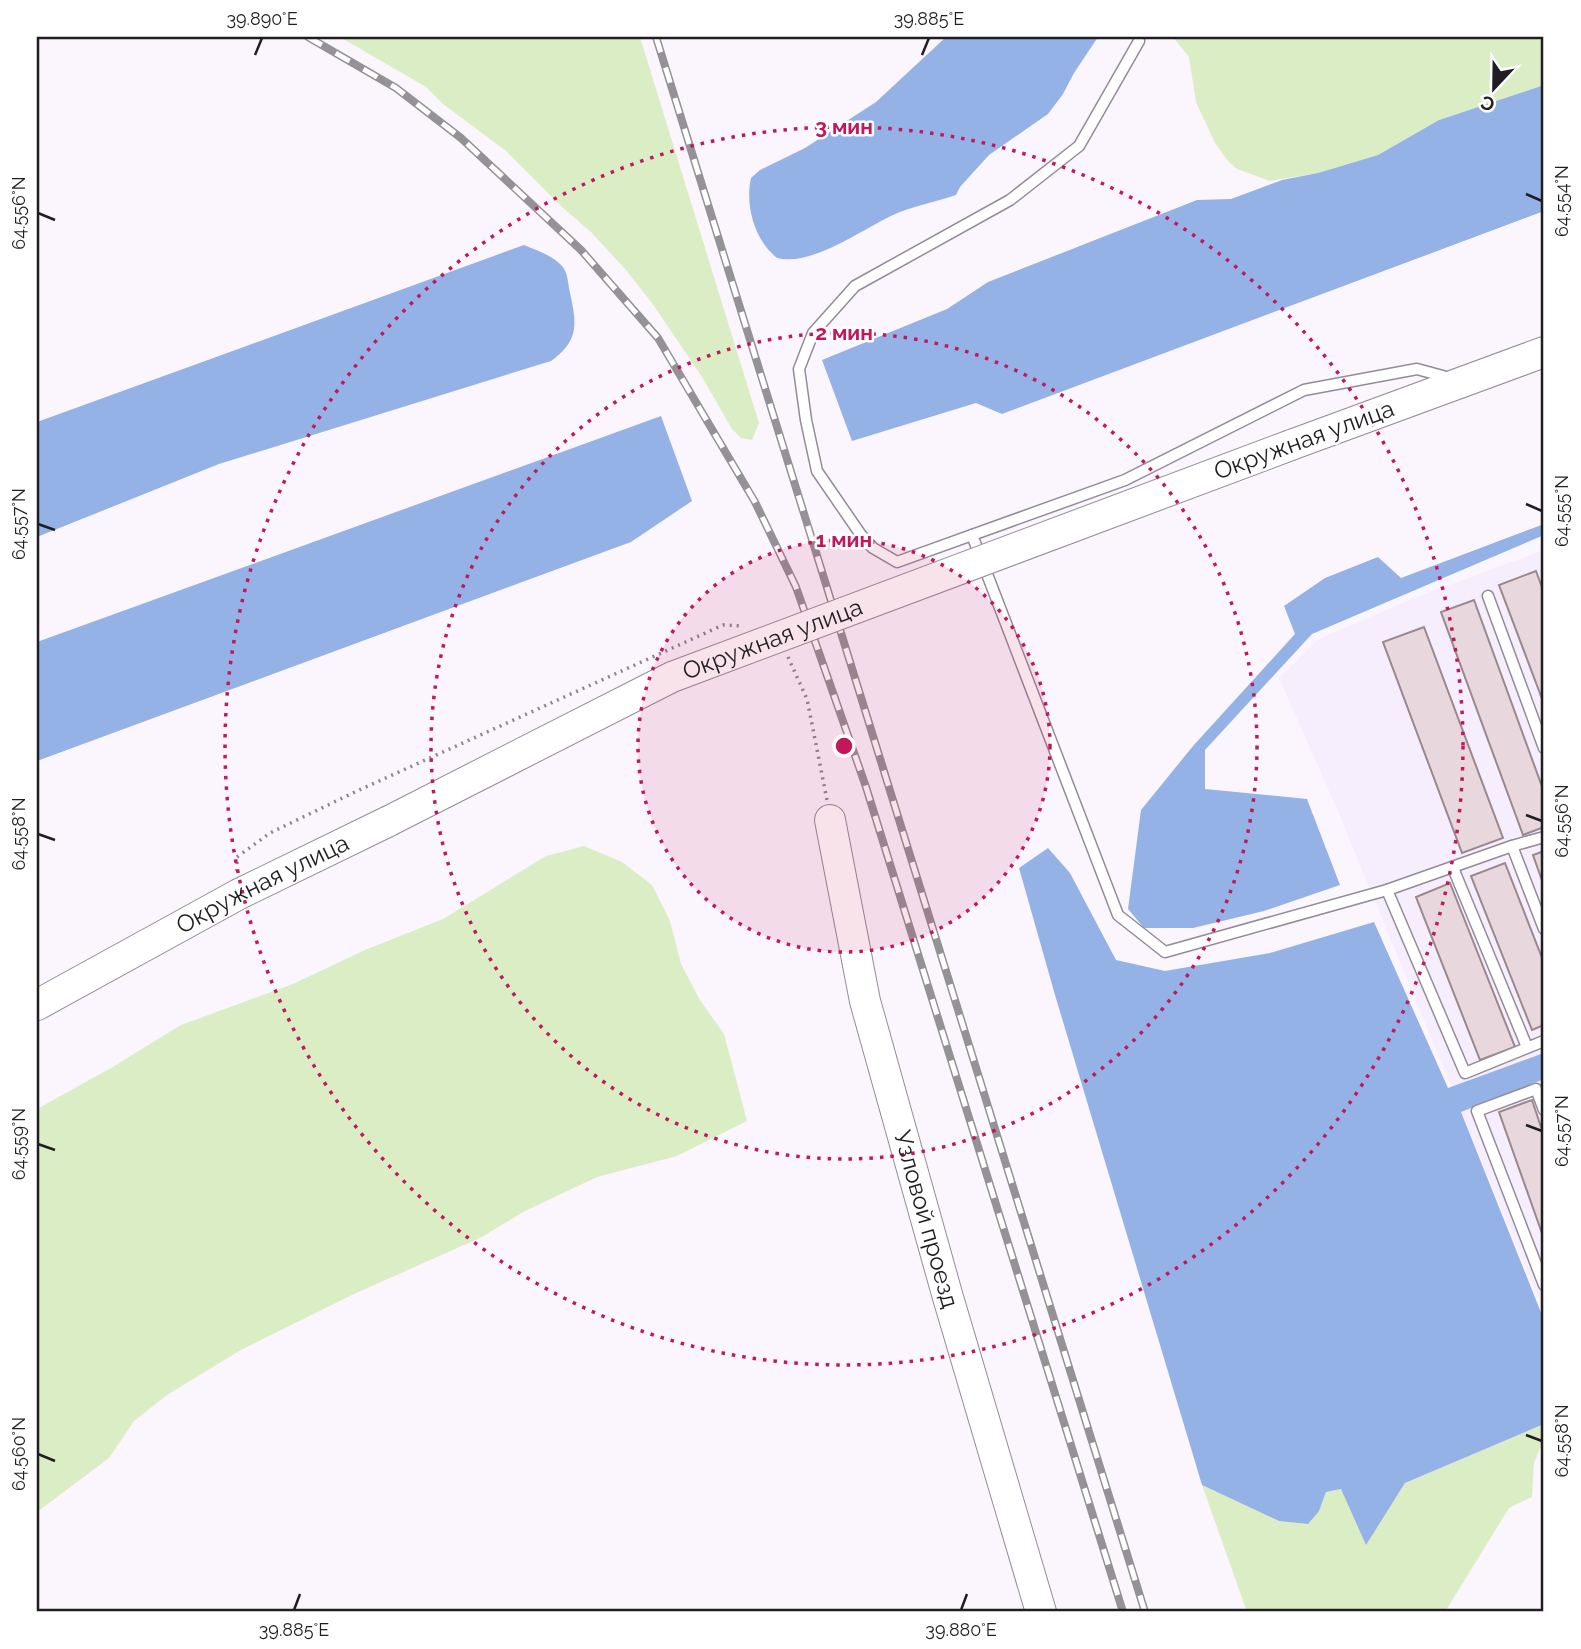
<svg xmlns="http://www.w3.org/2000/svg" width="1581" height="1649" viewBox="0 0 1581 1649" font-family="Raleway,sans-serif">
	<style>
		.built { fill: #f6edfd }
		.green { fill: #daedc5 }
		.water { fill: #95b2e7 }
		.building { fill: #e8d7dc; stroke: #98898e; stroke-width: 2 }
		.lines { fill: none; stroke-linecap: round; stroke-linejoin: round }
		.lane-casing { stroke: #938c98; stroke-width: 13 }
		.secondary-casing { stroke: #938c98; stroke-width: 32 }
		.path { stroke: #8b878d; stroke-width: 3.5; stroke-dasharray: 2 5; stroke-linecap: butt }
		.lane { stroke: #fff; stroke-width: 10 }
		.secondary { stroke: #fff; stroke-width: 30 }
		.rail-casing { stroke: #949197; stroke-width: 8 }
		.rail { stroke: #fff; stroke-width: 5; stroke-dasharray: 16; stroke-linecap: butt }
		.secondary-bridge-casing { stroke: #938c98; stroke-width: 32; stroke-linecap: butt }
		.secondary-bridge { stroke: #fff; stroke-width: 30 }
		.ticks { fill: none; stroke: #201e22; stroke-width: 2.5 }
		.ring { fill: none; stroke: #c2185b; stroke-width: 3.5; stroke-dasharray: 3.5 7 }
		.labels { text-anchor: middle; stroke-width: 5; stroke-linejoin: round; paint-order: stroke }
		.street-label { font-size: 24px; fill: #201e22; stroke: #fff }
		.centre { fill: #c2185b; stroke: #fff; stroke-width: 3.5 }
		.ring-label { font-size: 21px; text-anchor: middle; font-weight: bold; fill: #c2185b; stroke: #fff; stroke-width: 5; stroke-linejoin: round; paint-order: stroke }
		.neatline { fill: none; stroke: #201e22; stroke-width: 2.5 }
		.ticks-label { font-size: 18px; text-anchor: middle; fill: #201e22 }
	</style>
	<rect width="100%" height="100%" fill="#fbf6fe"/>
	<path class="built" d="M1544,550V1312L1337,809L1279,678L1319,639L1414,598Z"/>
	<g class="green">
		<path d="M340,37H640L759,423L752,440L741,438L732,429L702,377L652,303L626,270L591,232L562,207L506,151L443,104L426,87Z"/>
		<path d="M1173,37H1544V85L1439,120L1378,155L1318,173L1270,181L1237,169L1228,161L1215,143L1196,102L1189,57Z"/>
		<path d="M584,846L622,862L652,885L670,921L681,964L700,1000L724,1034L747,1121L677,1156L597,1177L525,1211L482,1237L354,1294L239,1351L167,1395L134,1421L109,1458L37,1512V1109L111,1068L181,1025L293,984L365,950L443,919L546,856Z"/>
		<path d="M1544,1424V1439L1534,1463L1532,1497L1509,1508L1445,1612H1247L1202,1485L1279,1521L1319,1511L1326,1492L1342,1489L1366,1544L1405,1483Z"/>
	</g>
	<g class="water">
		<path d="M946,37H1098L1074,73L1063,94L1048,114L989,155L960,187L956,195C936,202 913,206 893,215C863,229 811,267 777,258C754,240 745,205 751,178L760,170L805,148L876,102Z"/>
		<path d="M1544,85V211L1002,414L976,403L852,441L822,360L947,309L988,282L1197,200L1231,199L1282,180L1318,173L1378,155L1439,120Z"/>
		<path d="M524,245C538,251 552,255 562,266C568,272 568,285 570,293C577,324 579,341 551,361L219,464L37,537V422Z"/>
		<path d="M661,416L692,501L631,542L37,761V642Z"/>
		<path d="M1544,524V535L1312,634L1205,750V789L1307,799L1340,885L1264,911L1193,928H1144L1128,909L1141,810L1193,746L1295,634L1284,606L1325,578L1378,557L1401,578Z"/>
		<path d="M1048,848L1070,873L1116,960L1165,971L1270,953L1374,922L1448,1088L1544,1053V1079L1461,1112L1544,1320V1424L1405,1483L1366,1545L1341,1489L1326,1492L1319,1511L1308,1524L1279,1521L1202,1485L1055,995L1019,868Z"/>
	</g>
	<g class="building">
		<path d="M1536,571L1544,593V704L1499,585Z"/>
		<path d="M1474,600L1544,792V827L1523,835L1441,612Z"/>
		<path d="M1424,627L1503,838L1462,853L1383,642Z"/>
		<path d="M1544,851V886L1533,855Z"/>
		<path d="M1505,863L1544,963V1025L1532,1030L1471,876Z"/>
		<path d="M1450,883L1515,1047L1480,1060L1416,897Z"/>
		<path d="M1532,1100L1544,1136V1239L1499,1112Z"/>
	</g>
	<g class="lines">
		<g class="lane-casing">
			<g id="lane">
				<path d="M1139,41L1079,146L1010,200L855,286L813,333L799,369L806,420L817,471L861,535L873,548L897,562L1125,480L1304,390L1417,369L1450,378"/>
				<path d="M972,535L1118,915L1165,952L1387,890"/>
				<path d="M1488,596L1544,748"/>
				<path d="M1512,846L1544,837"/>
				<path d="M1453,868L1527,1047"/>
				<path d="M1544,929L1512,846L1387,890L1465,1073L1544,1041"/>
				<path d="M1544,1110L1536,1089L1477,1111L1544,1285"/>
			</g>
		</g>
		<g class="secondary-casing">
			<g id="secondary">
				<path d="M1291,445L1544,352"/>
				<path id="s1" d="M830,820L865,1001L947,1294L1041,1612"/>
				<path id="s2" d="M37,1005L239,894L389,821"/>
			</g>
		</g>
		<g class="path">
			<path d="M788,657L807,699L827,800"/>
			<path d="M237,871V857L270,833L357,791L723,625L742,626"/>
		</g>
		<use href="#lane" class="lane"/>
		<use href="#secondary" class="secondary"/>
		<g class="rail-casing">
			<g id="rail">
				<path d="M308,37L396,88L461,138L581,250L658,338L755,502L796,587L866,787L1123,1612"/>
				<path d="M656,37L1145,1612"/>
			</g>
		</g>
		<use href="#rail" class="rail"/>
		<g class="secondary-bridge-casing">
			<g id="secondary-bridge">
				<path id="s3" d="M389,821L672,677L1291,445"/>
			</g>
		</g>
		<use href="#secondary-bridge" class="secondary-bridge"/>
	</g>
	<path class="ticks" d="M255,55L262,38M922,55L929,38M1526,194L1542,201M38,213L55,220M1526,504L1542,511M38,524L55,530M1526,815L1542,821M38,834L55,840M1526,1125L1542,1131M38,1144L55,1150M1526,1435L1542,1441M38,1454L55,1461M294,1610L300,1594M961,1610L967,1594"/>
	<circle cx="844" cy="746" r="206" fill="#c2185b" fill-opacity=".12"/>
	<g class="ring">
		<circle cx="844" cy="746" r="206"/>
		<circle cx="844" cy="746" r="413"/>
		<circle cx="844" cy="746" r="619"/>
	</g>
	<g class="labels">
		<g class="street-label">
			<text transform="translate(1304 440) rotate(-20)" y="8">Окружная улица</text>
			<text dy="8" stroke="none"><textPath href="#s3" startOffset="425">Окружная улица</textPath></text>
			<text dy="8" stroke="none"><textPath href="#s2" startOffset="256">Окружная улица</textPath></text>
			<text dy="8" stroke="none"><textPath href="#s1" startOffset="411">Узловой проезд</textPath></text>
		</g>
	</g>
	<circle cx="844" cy="746" r="10" class="centre"/>
	<g class="ring-label">
		<text x="844" y="134">3 мин</text>
		<text x="844" y="340">2 мин</text>
		<text x="844" y="547">1 мин</text>
	</g>
	<rect width="1581" height="1649" fill="none" stroke="#ffffff" stroke-width="77"/>
	<g transform="translate(1494 88) rotate(202)" stroke="#ffffff" stroke-width="5" paint-order="stroke">
	<path d="M0-5L12 26L0 18L-12 26Z" fill="#201e22"/>
	<text y="-10" font-size="19" font-weight="bold" text-anchor="middle" fill="#201e22">С</text>
	</g>
	<rect x="38" y="38" width="1504" height="1572" class="neatline"/>
	<g class="ticks-label">
		<text x="262" y="25">39.890°E</text>
		<text x="929" y="25">39.885°E</text>
		<text transform="translate(1562 201) rotate(-90)" y="6">64.554°N</text>
		<text transform="translate(19 213) rotate(-90)" y="6">64.556°N</text>
		<text transform="translate(1562 511) rotate(-90)" y="6">64.555°N</text>
		<text transform="translate(19 524) rotate(-90)" y="6">64.557°N</text>
		<text transform="translate(1562 821) rotate(-90)" y="6">64.556°N</text>
		<text transform="translate(19 834) rotate(-90)" y="6">64.558°N</text>
		<text transform="translate(1562 1131) rotate(-90)" y="6">64.557°N</text>
		<text transform="translate(19 1144) rotate(-90)" y="6">64.559°N</text>
		<text transform="translate(1562 1441) rotate(-90)" y="6">64.558°N</text>
		<text transform="translate(19 1454) rotate(-90)" y="6">64.560°N</text>
		<text x="294" y="1636">39.885°E</text>
		<text x="961" y="1636">39.880°E</text>
	</g>
</svg>
